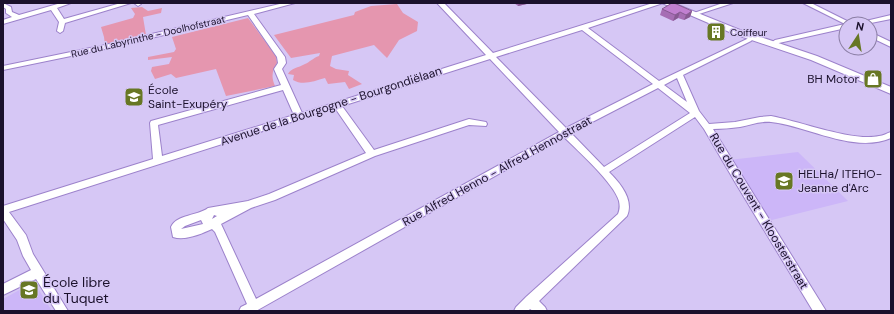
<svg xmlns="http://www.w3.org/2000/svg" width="894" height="314" viewBox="0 0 894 314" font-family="'DM Sans',sans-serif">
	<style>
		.built { fill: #ccb6f8 }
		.green { fill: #e596af }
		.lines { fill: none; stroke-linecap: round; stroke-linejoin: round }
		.minor-casing { stroke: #9c82cb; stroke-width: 2 }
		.tertiary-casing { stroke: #9c82cb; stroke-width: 2 }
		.minor { fill: #fff; fill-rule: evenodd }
		.tertiary { fill: #fff; fill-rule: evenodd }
		.wall { fill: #a66eb4 }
		.shaded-wall { fill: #875a92 }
		.building { fill: #c180d1; stroke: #875a92 }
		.labels { text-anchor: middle; stroke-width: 3; stroke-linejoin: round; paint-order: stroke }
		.far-poi-label { font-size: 10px; fill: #1b112c; stroke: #d6c7f5; text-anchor: start }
		.far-street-label { font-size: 10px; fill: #1b112c; stroke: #d6c7f5 }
		.poi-label { font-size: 12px; fill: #1b112c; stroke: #d6c7f5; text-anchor: start }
		.street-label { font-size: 12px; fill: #1b112c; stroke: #d6c7f5 }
		.near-poi-label { font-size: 14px; fill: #1b112c; stroke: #d6c7f5; text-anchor: start }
	</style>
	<rect width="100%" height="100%" fill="#d6c7f5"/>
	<g class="built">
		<path d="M798,152L848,201L764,222L729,160Z"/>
		<path d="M34,282L52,311H3V299Z"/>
	</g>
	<g class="green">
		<path d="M397,4L403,13L418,22L417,31L399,40L387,58L374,45L332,56L330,66L336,69L349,71L348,75L362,84L349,89L345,82L328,84L325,78C314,81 303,86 293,80L294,75L288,74C291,68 298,68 305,64C310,62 313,58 319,56L320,53L291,58L274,35L354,15L355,12L371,6Z"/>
		<path d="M142,7L148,11L162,8L161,13L143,17L146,35L105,45L104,37L101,27L133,18L135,14L131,8Z"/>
		<path d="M248,18L276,56L277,63C272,71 271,77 275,86L226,96L216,69L176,78L171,74L155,79L151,71L152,67L169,64L172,57L148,60V57L174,52L176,49L172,37Z"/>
	</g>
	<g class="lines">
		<g class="minor-casing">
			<g id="minor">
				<path d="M3,3L11,7L12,12L19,15L61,3H71L57,8L64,19L121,3H131L65,23L63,31L60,33L57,31L59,22L51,10L3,24V20L12,17L6,13V9L3,7Z"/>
				<path d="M134,3H140L141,4L138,6Z"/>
				<path d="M284,3H295L254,14L285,57L286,63L282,69L302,113L486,55L437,3H444L493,53L653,3H663L588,28L659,81L747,39L750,36H754L755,37L751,41L683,75L699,111L709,124L735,122L760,117L771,116C799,121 853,142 879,136C883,136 887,133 891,132V138C854,154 808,126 771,122C760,121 750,125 740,127C731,128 722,129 713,129L826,311H813L735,182L704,129L695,117L609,172C621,184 634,200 627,216L539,301L545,307L547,311H533L530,309L528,311H514L516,307L526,297L618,214C620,209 620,206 619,201C614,183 578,151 564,137L256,311H239L241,307L247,304L215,232L212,229C201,234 185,241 173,237L171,227C177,214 198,216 208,208L248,201L269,194L366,153L335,108L9,212L26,235L33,254L68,311H56L36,279L3,295V284L31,270L23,256L17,240L3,219V206L153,159L150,123L151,121L281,85L274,69L278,63L277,57L248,15L105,49L3,70V66L105,45ZM582,30L653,84L566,128L496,57ZM490,59L559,132L256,299L221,224L251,208L275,200L375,156L469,125L486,126L487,124L486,122L469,119L374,150L342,106ZM677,78L687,102L664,85ZM658,88L690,113L604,167L571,133ZM283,90L294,115L162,156L158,125ZM214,215L217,216L212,219ZM201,220L203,224L181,229L185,226Z"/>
				<path d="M723,3H733L696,15L691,14Z"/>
				<path d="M803,3H811L853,24L891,15V19L866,24H846V28L779,43L774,46L770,44L775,40L845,24Z"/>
				<path d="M870,32L891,42V47L870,37Z"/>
			</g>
		</g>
		<g class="tertiary-casing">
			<path id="tertiary" d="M662,3H673L740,30L817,56L891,87V94L811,60L734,34Z"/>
		</g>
		<use href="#minor" class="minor"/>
		<use href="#tertiary" class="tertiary"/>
	</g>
	<g class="wall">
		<path d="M514,3H531L518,6Z"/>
		<path d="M662,9L692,11L690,17L684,20L678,18L673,21L660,15Z"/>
	</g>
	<g class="shaded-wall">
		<path d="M519,3H531L518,6Z"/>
		<path d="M692,11L690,17L684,20L686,15Z"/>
		<path d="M680,12L678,18L673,21L675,15Z"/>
	</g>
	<path class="building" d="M672,3H674L692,11L686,15L680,12L675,15L662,9Z"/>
	<defs>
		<g id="building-square" transform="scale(1)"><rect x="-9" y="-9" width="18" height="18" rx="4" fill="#677724" stroke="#d6c7f5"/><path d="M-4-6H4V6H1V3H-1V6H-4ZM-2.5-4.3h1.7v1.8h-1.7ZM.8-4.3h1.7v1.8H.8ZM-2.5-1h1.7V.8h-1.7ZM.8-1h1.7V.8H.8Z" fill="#fff"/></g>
		<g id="shop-square" transform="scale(1)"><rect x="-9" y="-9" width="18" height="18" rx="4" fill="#677724" stroke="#d6c7f5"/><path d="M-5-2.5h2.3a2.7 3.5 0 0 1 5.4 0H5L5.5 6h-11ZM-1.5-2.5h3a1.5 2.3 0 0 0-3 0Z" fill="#fff"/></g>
		<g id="school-square" transform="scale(1)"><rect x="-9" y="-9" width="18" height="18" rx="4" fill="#677724" stroke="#d6c7f5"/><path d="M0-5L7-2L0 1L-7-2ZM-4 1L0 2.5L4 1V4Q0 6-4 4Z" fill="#fff"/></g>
		<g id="university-square" transform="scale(1)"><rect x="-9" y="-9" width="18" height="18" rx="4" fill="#677724" stroke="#d6c7f5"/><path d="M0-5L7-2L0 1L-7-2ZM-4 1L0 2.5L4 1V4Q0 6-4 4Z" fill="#fff"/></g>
	</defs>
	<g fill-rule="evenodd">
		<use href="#building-square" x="716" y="32"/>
		<use href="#shop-square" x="873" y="79"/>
		<use href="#school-square" x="134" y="97"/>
		<use href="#university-square" x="784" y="181"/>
		<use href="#school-square" x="29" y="290"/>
	</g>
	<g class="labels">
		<g class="far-poi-label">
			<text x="730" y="36">Coiffeur</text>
		</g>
		<g class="far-street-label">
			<text transform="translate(148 36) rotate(-13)" y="4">Rue du Labyrinthe - Doolhofstraat</text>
		</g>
		<g class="poi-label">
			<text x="859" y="83" text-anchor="end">BH Motor</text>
			<text x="148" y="94">École<tspan x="148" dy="14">Saint-Exupéry</tspan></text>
			<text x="798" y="178">HELHa/ ITEHO-<tspan x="798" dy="14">Jeanne d'Arc</tspan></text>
		</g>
		<g class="street-label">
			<text transform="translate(331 106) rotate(-18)" y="4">Avenue de la Bourgogne - Bourgondiëlaan</text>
			<text transform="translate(497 171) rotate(-29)" y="4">Rue Alfred Henno - Alfred Hennostraat</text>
			<text transform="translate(759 211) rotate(59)" y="4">Rue du Couvent - Kloosterstraat</text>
		</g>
		<g class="near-poi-label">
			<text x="43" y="287">École libre<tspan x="43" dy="16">du Tuquet</tspan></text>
		</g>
	</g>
	<rect width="894" height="314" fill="none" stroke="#1b112c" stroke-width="8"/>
	<g transform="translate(858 36) rotate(12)"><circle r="19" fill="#d6c7f5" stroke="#8b7ea5"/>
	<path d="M0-3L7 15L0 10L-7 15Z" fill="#677724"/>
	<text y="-6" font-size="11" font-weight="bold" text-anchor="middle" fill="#1b112c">N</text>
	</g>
</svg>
